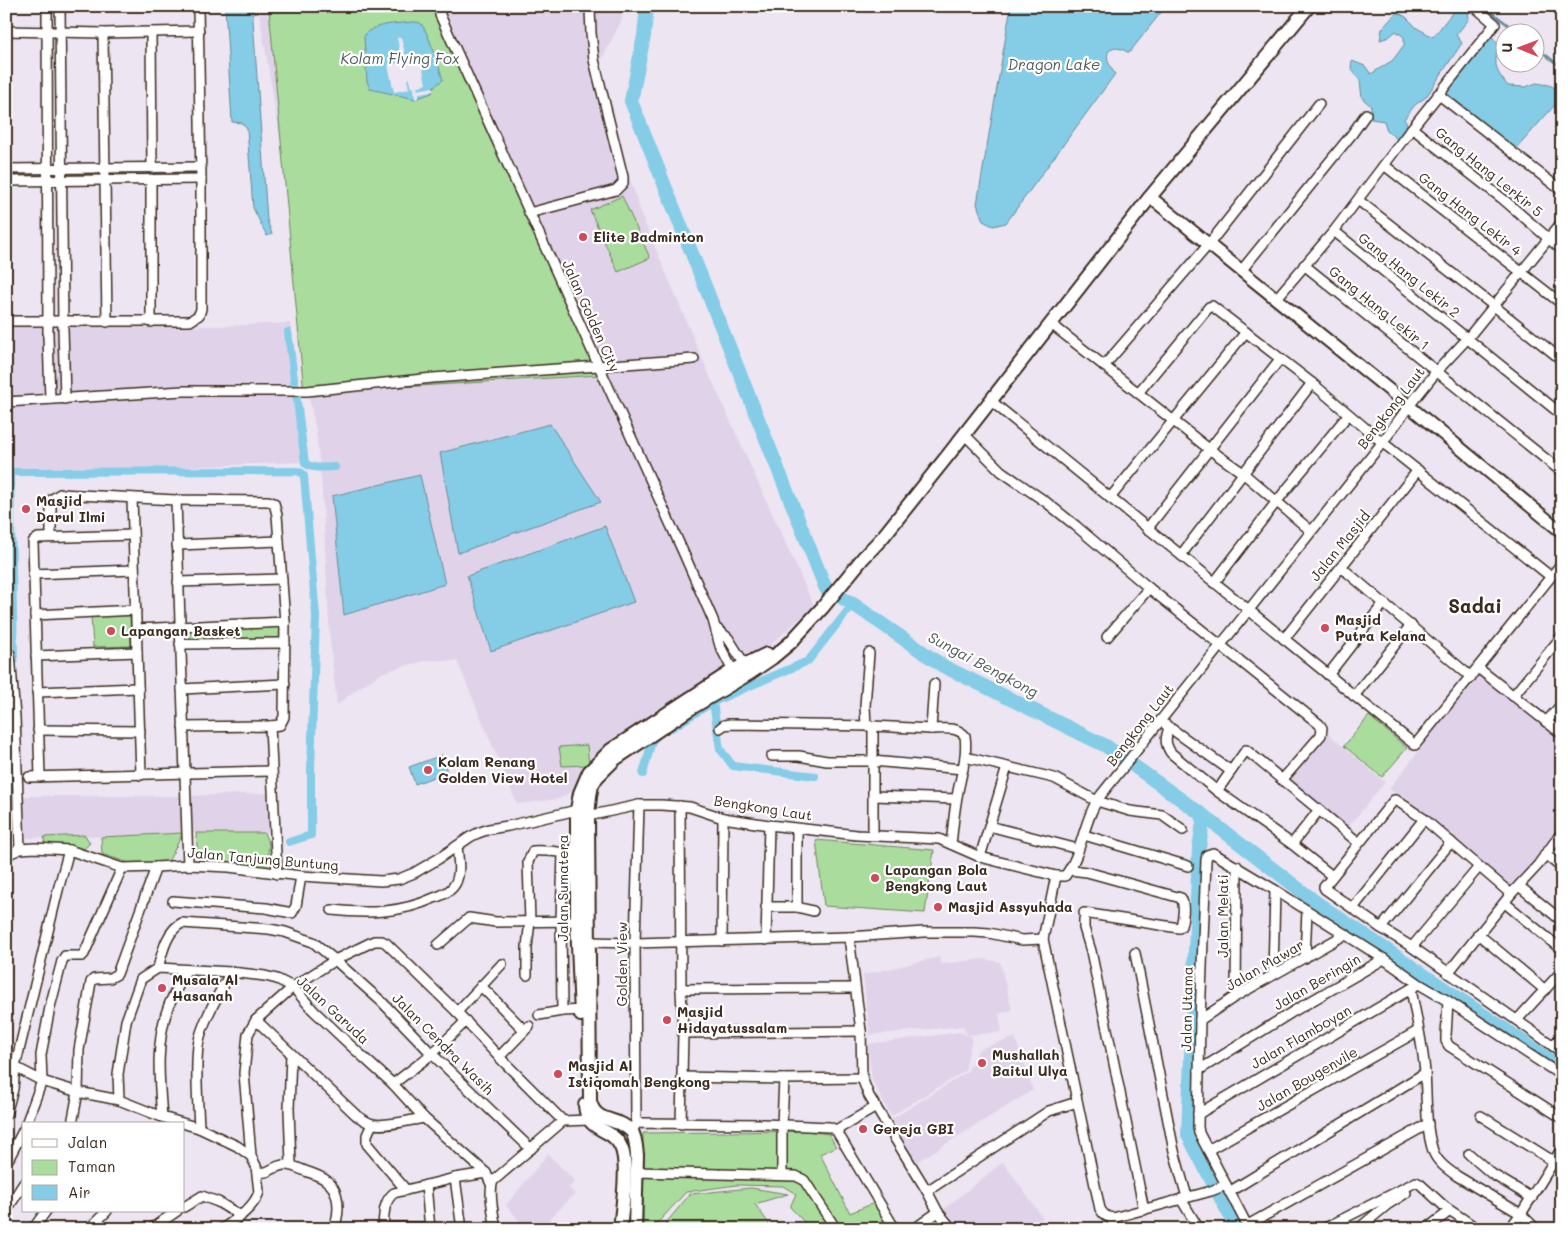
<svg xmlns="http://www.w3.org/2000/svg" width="1568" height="1235" viewBox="0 0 1568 1235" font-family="Mali,sans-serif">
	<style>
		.built { fill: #e0d3e9 }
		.green { fill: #a9dc9d; stroke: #72835e }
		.water { fill: #85cce7; stroke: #678b97 }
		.pier { fill: #ede5f2 }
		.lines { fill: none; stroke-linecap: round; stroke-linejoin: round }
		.stream { stroke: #678b97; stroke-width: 2.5 }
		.canal { stroke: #85cce7; stroke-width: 8 }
		.river { stroke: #85cce7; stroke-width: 14 }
		.minor-casing { stroke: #3b2a1e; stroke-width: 12 }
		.tertiary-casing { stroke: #3b2a1e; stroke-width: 15 }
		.secondary-casing { stroke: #3b2a1e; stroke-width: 16 }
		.minor { stroke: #fff; stroke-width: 9 }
		.tertiary { stroke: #fff; stroke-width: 11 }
		.secondary { stroke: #fff; stroke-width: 12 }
		.poi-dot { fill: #d1495b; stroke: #fff; stroke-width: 2 }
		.labels { text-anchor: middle; stroke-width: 4.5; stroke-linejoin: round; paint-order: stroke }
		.street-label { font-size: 14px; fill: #3b2a1e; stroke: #fff }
		.poi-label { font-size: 14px; font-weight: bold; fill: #3b2a1e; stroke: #fff; text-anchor: start }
		.water-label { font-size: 15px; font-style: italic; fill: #515b5a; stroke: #fff }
		.district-label { font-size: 19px; font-weight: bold; fill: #3b2a1e; stroke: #fff }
	</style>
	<rect width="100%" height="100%" fill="#ede5f2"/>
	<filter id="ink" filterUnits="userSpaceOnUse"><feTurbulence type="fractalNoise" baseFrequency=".02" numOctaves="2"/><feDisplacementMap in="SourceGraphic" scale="10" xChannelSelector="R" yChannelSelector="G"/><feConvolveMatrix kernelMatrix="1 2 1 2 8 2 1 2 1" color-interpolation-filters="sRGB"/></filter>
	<g filter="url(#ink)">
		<g class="built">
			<path d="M258,6H621L622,19L596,71L606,108L644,221L701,356L814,606L768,647L654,713L612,739L585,762L574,790L559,799L517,804L457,661L430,660L404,666L382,673L357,689L337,705L330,642L322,489L316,431L308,393L294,221Z"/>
			<path d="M290,323L302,462L94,471H6V325L221,326Z"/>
			<path d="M1478,675L1562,740V827L1510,891L1389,789Z"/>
			<path d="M1326,732L1385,782L1346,830L1288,777Z"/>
			<path d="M276,793L279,829L264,833H182L101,837L85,835L27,838L20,796H182Z"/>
			<path d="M939,957L941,964L983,959L1000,962L1012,1010L999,1014L1002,1032L968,1035L966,1033L963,1026L870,1035L863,975Z"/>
			<path d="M960,1032L972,1037L965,1071L891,1116L872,1080L868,1044Z"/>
			<path d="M1015,1037L1033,1090L915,1163L892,1119L967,1072L979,1049Z"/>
			<path d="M548,1154L575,1181L569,1188L575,1194L539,1229H526L506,1205Z"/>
			<path d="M1003,1162L1043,1218L1024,1229H959L944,1209Z"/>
		</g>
		<g class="green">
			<path d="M269,9L319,11L436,10L600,375L304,393Z"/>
			<path d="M622,196L650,258L618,272L590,210Z"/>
			<path d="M130,614L131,646L93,647L91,616Z"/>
			<path d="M286,626V639L190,642V630Z"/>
			<path d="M1369,716L1407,748L1382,777L1344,746Z"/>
			<path d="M587,745L589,765L562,766L559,747Z"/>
			<path d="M183,833L168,862L135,865L102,854L101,837Z"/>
			<path d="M196,833H264L269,844L267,867L198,858Z"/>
			<path d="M85,835L90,843L84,849L45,846L44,837Z"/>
			<path d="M816,840L934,850L925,913L824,906Z"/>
			<path d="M806,1131L829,1134L836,1147L820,1154L850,1213L874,1203L890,1229H807L805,1223L790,1207L796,1194L783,1186L736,1185L686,1192L652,1229H643V1133Z"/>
			<path d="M751,1188L788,1194L755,1204L769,1224L764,1229H661L690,1194Z"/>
		</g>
		<g class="water">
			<path d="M225,6H252L267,220L272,234L267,236L253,208L247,129L242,123L232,122Z"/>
			<path d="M1011,6H1166L1129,53C1122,49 1115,45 1108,52C1106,61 1110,66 1115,74L1006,223L993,226L983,221L977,204Z"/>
			<path d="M1459,6H1463L1468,12L1469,19L1456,35L1462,43L1426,97L1415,105L1404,119L1407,124L1397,139L1387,131L1384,121L1371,119V106L1362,98L1360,81L1351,68L1352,61L1365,66L1371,74L1393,60L1404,45V37L1396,31L1389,37L1380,40L1382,29L1397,12L1406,17L1417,28L1433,37C1442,27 1449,15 1459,6Z"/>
			<path d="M412,22C414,22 419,22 420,23C427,27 440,70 443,80L433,87L432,93L415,99L370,89L367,81L364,37C369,23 399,24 412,22Z"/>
			<path d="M1490,34L1498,44C1495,65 1493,68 1508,86L1526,87L1536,83L1549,85L1557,89L1562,97L1516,149L1446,93Z"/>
			<path d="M550,424L601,502L458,553L440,453Z"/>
			<path d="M420,475L445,584L344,615L332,496Z"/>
			<path d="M605,526L634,602L491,651L467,576Z"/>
			<path d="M442,755L447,772L415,784L409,767Z"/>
		</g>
		<path class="pier" d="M401,37L407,62L421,59L426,84L417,87L418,90L433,87V91L419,93V98L415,99L414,87L412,88L409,78L407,79L409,89L394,92L388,65L402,62L397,38Z"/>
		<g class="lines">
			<g class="stream">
				<path d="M1484,6L1517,32"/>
				<path d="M1536,47L1562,68"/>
			</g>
			<g class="canal">
				<path d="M288,332L305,463C313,470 325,467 335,467"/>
				<path d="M10,472L297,471L302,473L304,476L316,616L311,769V835L289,842"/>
				<path d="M6,500L10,472L14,661"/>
				<path d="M671,728L713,702"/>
				<path d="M643,774L652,741L658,735"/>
				<path d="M815,776L733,766L720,749L713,702L808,661L853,604"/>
			</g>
			<g class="river">
				<path d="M647,6L644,36L631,101L826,589L853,604L943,666L1106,746L1204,816L1317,903L1562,1068"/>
				<path d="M1204,816L1199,848L1188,1135L1237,1229"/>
			</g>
			<g class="minor-casing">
				<g id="minor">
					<path d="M47,6L48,336L50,399"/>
					<path d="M60,6L63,328L65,399"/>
					<path d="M440,6V15L684,554L713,620L720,646L735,675"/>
					<path d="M6,31L103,33L199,31"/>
					<path d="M151,32L152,168"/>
					<path d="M103,33L107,322"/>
					<path d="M1438,94L1562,191"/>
					<path d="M1412,128L1504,200L1562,250"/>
					<path d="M1384,165L1562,304"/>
					<path d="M6,169L201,167"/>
					<path d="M6,181L201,179"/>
					<path d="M1358,200L1494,306L1562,360"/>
					<path d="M529,213L616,190L623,183V177L594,60L591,33L590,9L588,6"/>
					<path d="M1334,231L1562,415"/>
					<path d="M1304,265L1562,472"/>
					<path d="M1241,271L1352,134L1366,114"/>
					<path d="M1276,299L1334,231L1412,128L1495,24L1474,6"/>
					<path d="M6,316V321H190L199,315L201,309V179L198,6"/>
					<path d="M151,322V179"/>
					<path d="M1050,323L1209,449L1243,473L1311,531"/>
					<path d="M1104,366L1209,244L1319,104"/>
					<path d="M1138,393L1209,307L1212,306L1312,383L1377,438L1550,576"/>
					<path d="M991,401L1415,745L1562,563"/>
					<path d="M6,402L183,391H307L433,378L694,359"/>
					<path d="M964,434L1001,471L1046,502L1076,526L1149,588L1319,724L1322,728L1321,735L1282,780"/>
					<path d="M132,498L141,775"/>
					<path d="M1110,498L1246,332"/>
					<path d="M176,500L188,865"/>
					<path d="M1147,529L1280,359"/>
					<path d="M51,537V500L60,494L176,500L268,501L274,503L277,515L285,622L284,717L280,725L270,726"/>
					<path d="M177,545L279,541"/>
					<path d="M1181,555L1312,383"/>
					<path d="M1341,567L1471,677"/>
					<path d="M33,574L134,570"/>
					<path d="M178,582L282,579"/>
					<path d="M1214,583L1277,501L1348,415"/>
					<path d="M35,615L136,610"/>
					<path d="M136,629L285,622"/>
					<path d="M717,629L728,638L747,668"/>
					<path d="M1107,637L1149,588"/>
					<path d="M1284,639L1418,470"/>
					<path d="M180,644L285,643"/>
					<path d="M6,651L10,654L15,717L20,849"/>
					<path d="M36,656L137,652"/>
					<path d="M1478,668L1562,734"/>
					<path d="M1328,675L1384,603"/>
					<path d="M182,689L285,684"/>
					<path d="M37,692L138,688"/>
					<path d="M1354,696L1411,625"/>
					<path d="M1513,696L1562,636"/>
					<path d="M1546,722L1562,704"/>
					<path d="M1166,725L1231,771"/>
					<path d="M866,726L865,706L869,653"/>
					<path d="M873,726V835"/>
					<path d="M183,727L270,726L277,874"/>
					<path d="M720,728L724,725L730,724L873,726L931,729C943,729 957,726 965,736C968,757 960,777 957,797C954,813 953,828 951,844"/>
					<path d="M1169,728C1165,739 1165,744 1171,753L1217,791L1292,844L1332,876"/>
					<path d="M931,729L934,684"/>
					<path d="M38,730L140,731"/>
					<path d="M772,756H799L827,761H872L963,769"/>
					<path d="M965,757L1054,778L1097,801L1130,811L1162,815L1183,830"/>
					<path d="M29,777L272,771"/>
					<path d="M40,777L33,542L38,538L133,535"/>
					<path d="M1217,791L1246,750L1359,843"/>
					<path d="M873,796L956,799"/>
					<path d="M680,806L681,989L683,1033L681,1124"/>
					<path d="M588,816L639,805H661L690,807L723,818L769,825L857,835L939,839L980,857L1056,876H1065C1083,853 1083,819 1101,795L1382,443L1409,406L1437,371L1467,339L1562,222"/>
					<path d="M989,826L1078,849"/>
					<path d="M797,829V907"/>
					<path d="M1084,835L1188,866"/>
					<path d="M1292,844L1319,810"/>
					<path d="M1545,854L1562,868"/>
					<path d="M6,855L20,849L35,848L69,850L122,868L156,867L188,865L229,867L301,876L381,881L399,879L414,873L438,859L470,837L478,833L489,829L508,826L577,810"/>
					<path d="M980,857L1007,767"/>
					<path d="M1070,870L1087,872L1181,898C1185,905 1183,918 1181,926L1179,928L1084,913"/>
					<path d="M1056,876L1043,939L1100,1209C1104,1215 1106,1217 1113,1218L1211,1191L1226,1185"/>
					<path d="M1519,886L1562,921"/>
					<path d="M1511,894L1424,819L1396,800H1394L1324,887L1325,889L1381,928L1412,947L1562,1052"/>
					<path d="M173,901L266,908L292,913L296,906L301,876"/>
					<path d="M1505,903L1562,950"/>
					<path d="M766,907H797L813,911"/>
					<path d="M1353,908L1424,819"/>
					<path d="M332,910C367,914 401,913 434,898C440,896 449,892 453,887C462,876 458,858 457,846"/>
					<path d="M1084,919V928L1091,951L1144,1210"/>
					<path d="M1381,928L1451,842"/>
					<path d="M1478,934L1545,990"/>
					<path d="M849,937L924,932H974L989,933L1022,940L1043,939"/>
					<path d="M766,940L769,825"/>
					<path d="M722,941L723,818"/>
					<path d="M589,942L635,943L849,937L861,1031L862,1078L869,1096L927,1191L938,1212L952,1229"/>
					<path d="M438,945L469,918L496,922L577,921"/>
					<path d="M1412,947L1479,867"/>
					<path d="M1135,953L1174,1151L1187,1197"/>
					<path d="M1305,958L1307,911"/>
					<path d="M158,968C162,953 167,930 182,923L269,929L285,932L313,942L335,960L382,1002L432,1054L531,1149"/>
					<path d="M1448,973L1511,894L1538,865L1562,832"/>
					<path d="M527,975V947L530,921L528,862L533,851C547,850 562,853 577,853"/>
					<path d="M1273,975L1275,890L1384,959"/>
					<path d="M481,986L524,1030"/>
					<path d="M681,989L855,988"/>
					<path d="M1411,989C1416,1017 1423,1045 1425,1073C1427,1099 1425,1126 1433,1151C1437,1162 1447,1169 1457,1176L1521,1214L1536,1229"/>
					<path d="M1236,996L1237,866"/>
					<path d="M1448,1001L1446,1036V1041L1449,1046L1562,1118"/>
					<path d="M562,1011L561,921L563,853"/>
					<path d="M457,1012L502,964"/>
					<path d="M539,1015L562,1011L586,1010"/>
					<path d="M256,1020L356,1115C361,1118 367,1123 373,1124C385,1127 411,1120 424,1118"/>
					<path d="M1200,1020L1236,996L1346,934"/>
					<path d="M1517,1020L1562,971"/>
					<path d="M683,1033L861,1031"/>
					<path d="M1553,1046L1562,1035"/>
					<path d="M499,1057L529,1026"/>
					<path d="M6,1065L15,1067L42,1081L78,1092L119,1100L162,1117L199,1128L237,1146L251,1156L256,1166L259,1192C254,1208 235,1220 222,1229"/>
					<path d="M1199,1070L1294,1011L1384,959L1419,984L1448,1001L1562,1076"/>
					<path d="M682,1077L784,1079L862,1078"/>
					<path d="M393,1084L432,1054L466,1021"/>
					<path d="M119,1100L118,1074L126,1021L141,979L158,968L231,972L265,976L277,979L293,987L313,1010L350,1045L393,1084L424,1118L486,1173L491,1184"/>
					<path d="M6,1114L13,1089L15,1067L58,890L69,850"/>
					<path d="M1198,1114L1414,987"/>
					<path d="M1481,1116L1553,1161"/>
					<path d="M162,1117C159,1080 155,1041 169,1005C174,993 181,982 186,970"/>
					<path d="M636,1123L635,943L639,805"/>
					<path d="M26,1124L42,1081L41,1055L50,1007L62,961L65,956H82L84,954L122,868"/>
					<path d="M72,1124L78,1092L79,1050L91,982L94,979L110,978L117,974L156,867"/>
					<path d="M372,1124L367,1135V1144L406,1190"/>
					<path d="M199,1128C198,1101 195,1073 198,1046C201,1023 220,992 231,972"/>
					<path d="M836,1130L876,1107"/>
					<path d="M632,1133L636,1123L764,1124L829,1127L836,1130L895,1229"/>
					<path d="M1208,1150L1418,1031"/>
					<path d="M1469,1154L1492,1174L1532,1198"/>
					<path d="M251,1156L244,1073L248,1034L256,1020L293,987L335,960L374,941H382L386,943L457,1012L499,1057L563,1121"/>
					<path d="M9,1158L24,1129"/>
					<path d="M291,1165L289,1109L291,1054"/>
					<path d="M257,1172C271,1174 271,1167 283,1165C291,1164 298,1168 305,1171C311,1173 318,1175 324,1179C341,1189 340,1212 334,1229"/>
					<path d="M636,1172L796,1176L804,1180L836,1229"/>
					<path d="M782,1175V1125L784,1079"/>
					<path d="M455,1178L462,1229"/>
					<path d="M426,1185L430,1229"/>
					<path d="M927,1191L1049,1111L1077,1102"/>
					<path d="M1229,1192L1425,1073"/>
					<path d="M1181,1199L1199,1229"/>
					<path d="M184,1207L202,1196L218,1202L241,1216"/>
					<path d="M6,1211L24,1183"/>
					<path d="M1248,1225L1428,1124"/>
					<path d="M383,1227H430"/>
					<path d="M33,1229L46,1211"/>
					<path d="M89,1229L107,1211"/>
					<path d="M151,1229L177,1211"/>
					<path d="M383,1229C384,1216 383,1201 394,1193L455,1178L486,1173"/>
					<path d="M496,1229C494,1216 488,1193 493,1181L563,1121L589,1120"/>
					<path d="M914,1229L938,1212"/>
					<path d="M1112,1229L1113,1218"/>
					<path d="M1249,1229L1199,1133L1198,1127L1200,1020L1206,860L1207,855L1213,853L1275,890"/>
					<path d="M1323,1229L1416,1182L1420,1184L1445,1207L1478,1229"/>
					<path d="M1358,1229L1387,1205L1406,1193"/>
					<path d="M1426,1229L1450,1211"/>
					<path d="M1509,1229L1521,1214L1562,1148"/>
				</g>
			</g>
			<g class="tertiary-casing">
				<path id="tertiary" d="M1150,197L1409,406L1562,532"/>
			</g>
			<g class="secondary-casing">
				<g id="secondary">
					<path d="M581,1015L577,921V810L580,793L589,772L611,750L732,671L767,654"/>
					<path d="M585,1105C587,1134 612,1126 621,1147C629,1164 622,1209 620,1229"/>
					<path d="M635,1229L637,1155C636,1148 636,1138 632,1132C619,1116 595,1125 590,1101L588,816L590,796L592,785L597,777L615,759L688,710L750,673L772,658L790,643L823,607L863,558L882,538L949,454L1150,197L1309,6"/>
				</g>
			</g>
			<use href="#minor" class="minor"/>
			<use href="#tertiary" class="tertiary"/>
			<use href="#secondary" class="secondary"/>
		</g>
	</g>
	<g class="poi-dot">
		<circle cx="583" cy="237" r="5"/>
		<circle cx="26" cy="509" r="5"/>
		<circle cx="1325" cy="628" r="5"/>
		<circle cx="111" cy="631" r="5"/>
		<circle cx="428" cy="770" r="5"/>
		<circle cx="875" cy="878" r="5"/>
		<circle cx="938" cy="907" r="5"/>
		<circle cx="162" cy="988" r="5"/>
		<circle cx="667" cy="1020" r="5"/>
		<circle cx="982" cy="1063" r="5"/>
		<circle cx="558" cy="1074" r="5"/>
		<circle cx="863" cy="1129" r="5"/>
	</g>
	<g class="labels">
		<g class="street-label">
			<text transform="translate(1489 172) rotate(39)" y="5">Gang Hang Lerkir 5</text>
			<text transform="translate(1470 214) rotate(38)" y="5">Gang Hang Lekir 4</text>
			<text transform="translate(1409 275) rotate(39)" y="5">Gang Hang Lekir 2</text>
			<text transform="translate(1379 308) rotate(39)" y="5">Gang Hang Lekir 1</text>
			<text transform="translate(591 316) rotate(66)" y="5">Jalan Golden City</text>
			<text transform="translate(1391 408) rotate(-52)" y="5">Bengkong Laut</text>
			<text transform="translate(1340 546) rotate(-51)" y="5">Jalan Masjid</text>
			<text transform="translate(1140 725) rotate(-52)" y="5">Bengkong Laut</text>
			<text transform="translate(763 808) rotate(9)" y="5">Bengkong Laut</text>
			<text transform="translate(263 859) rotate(5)" y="5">Jalan Tanjung Buntung</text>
			<text transform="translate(563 888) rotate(-90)" y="5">Jalan Sumatera</text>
			<text transform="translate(1223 916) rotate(-90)" y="5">Jalan Melati</text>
			<text transform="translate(622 964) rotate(-90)" y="5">Golden View</text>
			<text transform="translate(1265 965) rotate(-30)" y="5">Jalan Mawar</text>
			<text transform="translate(1317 982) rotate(-30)" y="5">Jalan Beringin</text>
			<text transform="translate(1187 1009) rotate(-89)" y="5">Jalan Utama</text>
			<text transform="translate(333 1010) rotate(43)" y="5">Jalan Garuda</text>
			<text transform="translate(1301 1037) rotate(-30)" y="5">Jalan Flamboyan</text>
			<text transform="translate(443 1044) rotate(45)" y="5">Jalan Cendra Wasih</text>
			<text transform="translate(1307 1079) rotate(-30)" y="5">Jalan Bougenvile</text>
		</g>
		<g class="poi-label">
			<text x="593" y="242">Elite Badminton</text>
			<text x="36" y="506">Masjid<tspan x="36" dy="16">Darul Ilmi</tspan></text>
			<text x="1335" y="625">Masjid<tspan x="1335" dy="16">Putra Kelana</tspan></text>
			<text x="121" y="636">Lapangan Basket</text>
			<text x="438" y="767">Kolam Renang<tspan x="438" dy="16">Golden View Hotel</tspan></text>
			<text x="885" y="875">Lapangan Bola<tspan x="885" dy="16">Bengkong Laut</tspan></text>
			<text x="948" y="912">Masjid Assyuhada</text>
			<text x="172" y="985">Musala Al<tspan x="172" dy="16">Hasanah</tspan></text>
			<text x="677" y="1017">Masjid<tspan x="677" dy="16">Hidayatussalam</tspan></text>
			<text x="992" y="1060">Mushallah<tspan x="992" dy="16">Baitul Ulya</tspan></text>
			<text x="568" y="1071">Masjid Al<tspan x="568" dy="16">Istiqomah Bengkong</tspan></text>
			<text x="873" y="1134">Gereja GBI</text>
		</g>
		<g class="water-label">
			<text x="400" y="64">Kolam Flying Fox</text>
			<text x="1054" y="70">Dragon Lake</text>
			<text transform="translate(983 665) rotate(28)" y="5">Sungai Bengkong</text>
		</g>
		<g class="district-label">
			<text x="1475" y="613">Sadai</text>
		</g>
	</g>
	<rect width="1568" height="1235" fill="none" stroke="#fff" stroke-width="25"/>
	<rect x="12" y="12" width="1543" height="1210" fill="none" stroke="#3b2a1e" stroke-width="2" filter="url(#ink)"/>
	<rect x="22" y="1122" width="162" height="90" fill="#ffffff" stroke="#b1aaa5"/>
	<rect x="32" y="1139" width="25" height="8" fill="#ffffff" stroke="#b1aaa5"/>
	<text x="68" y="1148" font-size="15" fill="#3b2a1e">Jalan</text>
	<rect x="32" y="1160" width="25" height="15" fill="#a9dc9d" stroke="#b1aaa5"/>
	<text x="68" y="1172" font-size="15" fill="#3b2a1e">Taman</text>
	<rect x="32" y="1185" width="25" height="15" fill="#85cce7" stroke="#b1aaa5"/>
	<text x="68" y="1198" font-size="15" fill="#3b2a1e">Air</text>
	<g transform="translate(1520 48) rotate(271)"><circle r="24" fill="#ffffff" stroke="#b1aaa5"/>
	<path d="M0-4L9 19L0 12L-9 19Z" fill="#d1495b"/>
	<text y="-8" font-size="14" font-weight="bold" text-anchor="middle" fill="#3b2a1e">U</text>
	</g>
</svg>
